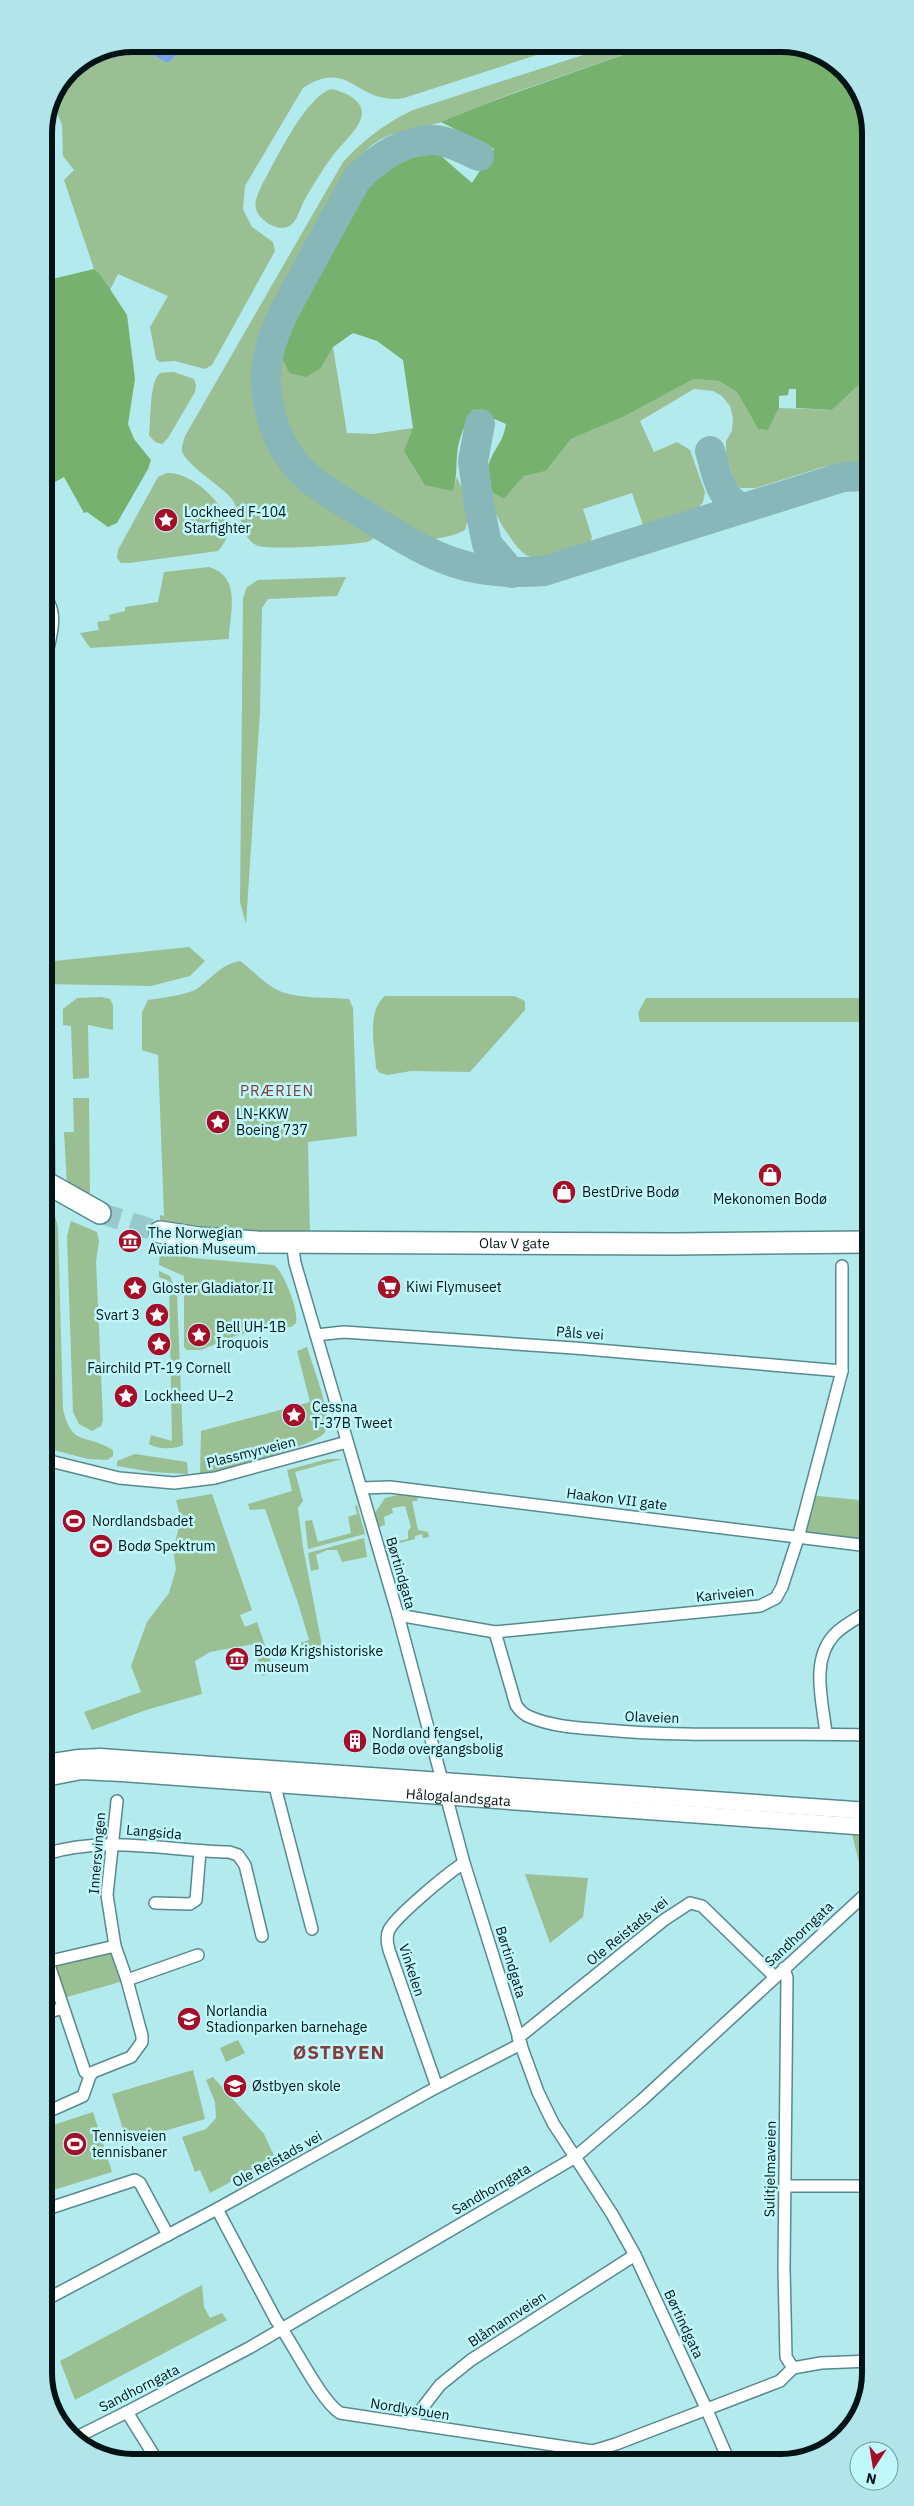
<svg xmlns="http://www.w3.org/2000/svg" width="914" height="2506" viewBox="0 0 914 2506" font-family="'IBM Plex Sans',sans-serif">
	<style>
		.green { fill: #99bf93 }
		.forest { fill: #77b16e }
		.water { fill: #79a1e7 }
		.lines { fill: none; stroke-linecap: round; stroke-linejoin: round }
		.taxiway { stroke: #88b7ba; stroke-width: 30 }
		.highway-tunnel { stroke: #98cacd; stroke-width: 21; stroke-dasharray: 21 11; stroke-linecap: butt }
		.street-casing { stroke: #568a8e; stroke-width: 14 }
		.secondary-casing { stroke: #568a8e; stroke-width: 19 }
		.highway-casing { stroke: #568a8e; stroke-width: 24 }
		.street { stroke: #fff; stroke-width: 11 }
		.secondary { stroke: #fff; stroke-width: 16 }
		.highway { stroke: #fff; stroke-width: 21 }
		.labels { text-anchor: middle; stroke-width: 5; stroke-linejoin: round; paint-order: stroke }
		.poi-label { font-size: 14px; fill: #011315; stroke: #c0f7fb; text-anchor: start }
		.street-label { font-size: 14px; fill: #011315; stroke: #c0f7fb }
		.neighbourhood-label { font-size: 15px; letter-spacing: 1px; fill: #863d3e; stroke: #c0f7fb }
		.district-label { font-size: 19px; font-weight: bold; letter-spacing: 1px; fill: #863d3e; stroke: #c0f7fb }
		.rim { fill: none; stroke: #011315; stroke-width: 6 }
	</style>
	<rect width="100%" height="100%" fill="#b3eaee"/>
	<g class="green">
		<path d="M132,44L168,63L179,53L176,44H571L404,98C356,106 351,57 303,88L245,186L243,209L252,227L273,242L275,251L212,365L205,369L175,361L160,362L156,359L150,327L168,296L118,274L110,290L100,274L94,269L64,180L74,170L63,156L62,125L54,105L70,70L99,50Z"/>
		<path d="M617,44H654C606,61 558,77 510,94C487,103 465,115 442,122C423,128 403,129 385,137C351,153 329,205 312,237C277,302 230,370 268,444C278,463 292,483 310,495C330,511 355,523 376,536C373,539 370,541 367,542C351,545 266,551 256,545C240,537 242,511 231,498C219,484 186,465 182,451C181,447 184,441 185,436L343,162C365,139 384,124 413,110Z"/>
		<path d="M331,89C342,91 362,99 362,113C361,128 343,142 334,154C323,168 314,184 305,199C301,206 298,218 293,223C282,235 260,222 256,209C254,201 258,194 261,187C275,162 305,97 331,89Z"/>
		<path d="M333,347L347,433L373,434L413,428L453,491L457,477C465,496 472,510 465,530C454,536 436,540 424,539C416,538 333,484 324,476C312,466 301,456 294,442C279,414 279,387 281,356L289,373L321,368Z"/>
		<path d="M174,372L194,379L196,385L195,392L168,438L162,444L155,442L149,435C151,422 149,377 161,373C165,372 170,372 174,372Z"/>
		<path d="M867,377L868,463L823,467L756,488H740L735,483L726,454V441L732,431L733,418L730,406L722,396L713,391L694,389L640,421L654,452L677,442L690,450L705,492L703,502L697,510L685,516L644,528L632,493L583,509L592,537L589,546C572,552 547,562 528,556C519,552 511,538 505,530C497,517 491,506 489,491L504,499L524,476L546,471L571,439L623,417L694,379L719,381L737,392L758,429L768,430L779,408L832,410Z"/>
		<path d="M167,473C192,472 227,504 228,530C228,538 223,545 218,551L129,563H121L117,558L118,550L158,477Z"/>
		<path d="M209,567C242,577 230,612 229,639L90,648L80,633L99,630L97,622L110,620L109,615L125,611V607L158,602L164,572Z"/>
		<path d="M346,577L337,596L268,599L262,608L260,712L246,924L240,902L243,598L247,587L258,580Z"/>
		<path d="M189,947L205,961L190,976L151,986L45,984V962Z"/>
		<path d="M240,961C254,971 266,986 282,992C302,999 327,997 349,999L353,1008L357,1136L308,1142L310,1235L251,1234L160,1225V1215L164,1216L158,1055L142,1050V1012L148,1000C160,998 189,995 198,988C213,977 220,965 240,961Z"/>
		<path d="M385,996H514L525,1001V1010L470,1072L411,1071L388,1075L380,1073L376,1068C375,1047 366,1011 385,996Z"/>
		<path d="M101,997L110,999L113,1005V1030L88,1025L89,1078L73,1079L71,1026L63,1025V1009L77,998Z"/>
		<path d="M646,998H868V1022H640L638,1013Z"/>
		<path d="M45,1085L46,1130L55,1131L56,1182L45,1175Z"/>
		<path d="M73,1098H89L90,1198L67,1185L64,1132H74Z"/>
		<path d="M45,1206L54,1213L58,1227L63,1409C72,1448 86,1433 113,1450V1456L107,1460L88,1459L46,1448Z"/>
		<path d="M71,1221L97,1232L99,1241L96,1261L103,1420L101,1426L92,1431L79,1424L73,1412L67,1236Z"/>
		<path d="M160,1251L192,1258L274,1265C284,1272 299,1311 296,1323L291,1327H271L235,1336L201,1350H187L184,1347V1276L159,1265Z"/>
		<path d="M159,1271L170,1276L177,1294L183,1443V1445C174,1450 157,1449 149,1444L151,1435L172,1441L169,1281L159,1277Z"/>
		<path d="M307,1347C312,1365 333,1415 325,1432C318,1446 220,1469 200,1475L201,1431L310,1402L297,1351Z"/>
		<path d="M135,1454L187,1462L188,1474L152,1472L117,1466V1461Z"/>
		<path d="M328,1459H342L295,1472L303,1501L298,1508L303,1547L323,1651L300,1659L295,1652L297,1651L295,1645L309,1640L298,1603L265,1509L250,1510L248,1504L292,1491L287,1470Z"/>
		<path d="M212,1494L252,1610L240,1615L245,1627L257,1622L274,1672L262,1676L254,1644L210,1652L195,1661L202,1694L146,1710L92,1730L84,1712L141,1692L131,1666L147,1622L169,1593L176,1569L173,1549L181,1520L176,1500Z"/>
		<path d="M398,1495L418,1496L417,1501H412L418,1530L428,1532L429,1537L423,1538L422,1534L415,1536V1539L388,1546L390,1557L387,1559L382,1544L408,1539V1531L411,1527L405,1506L392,1508L393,1513L384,1517L385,1525L378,1527L375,1513L385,1498Z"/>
		<path d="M808,1495L869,1501V1546L798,1538Z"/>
		<path d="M357,1505L365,1534L308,1549L305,1521L312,1520L318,1542L351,1533L348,1517L357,1514L355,1506Z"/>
		<path d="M364,1538L367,1557L342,1562L337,1550H327L316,1555L319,1569L311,1571L308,1553Z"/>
		<path d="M852,1834L870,1835V1877L861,1881L860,1867Z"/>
		<path d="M525,1874L588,1878L583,1917L550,1943Z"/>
		<path d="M115,1946L127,1980L60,1999L48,1962Z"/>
		<path d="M238,2040L245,2053L226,2062L220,2048Z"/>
		<path d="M193,2070L205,2119L127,2142L112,2094Z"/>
		<path d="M213,2077L264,2134L275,2158L210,2193L200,2170L195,2172L182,2137L206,2129L216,2118L215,2102L206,2080Z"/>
		<path d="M93,2112L112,2172L47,2192V2127Z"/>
		<path d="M202,2285L204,2307L210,2318L222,2313L227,2320L75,2400L60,2361Z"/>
	</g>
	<g class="forest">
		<path d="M654,44H787L835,62L867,110V377L832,410L796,408V389H789L788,395L779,396V408L768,430L758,429L737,392L719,381L694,379L623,417L571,439L546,471L524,476L504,499L489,491C487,480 486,466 492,456C499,443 503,440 506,424L473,410C465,424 458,439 457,455C456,468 457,478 453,491L425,485L404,451L413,428L403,360L377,341L353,333L333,347L321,368L306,377L289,373L281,356C294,315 316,277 336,239C346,220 355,195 371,180C391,161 413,154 440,155L472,183L494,149L441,122L509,95Z"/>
		<path d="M94,269L100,274L127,315L135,379L128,424L134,439L151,460L148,469L117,523L108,527L87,512L84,513L64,477L44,488V281Z"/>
	</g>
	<path class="water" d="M132,44H176L179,53L168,63Z"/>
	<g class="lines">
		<g class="taxiway">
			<path d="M479,156C465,150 446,139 431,140C401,141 375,160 356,180C339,211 322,242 305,273C293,296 278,320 271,345C258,391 273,448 310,479C330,495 353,507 374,521C436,559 469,577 544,571L843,477L868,476"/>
			<path d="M480,424L473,461L479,505L487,544L512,573"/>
			<path d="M710,451C717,474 719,499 743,508"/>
		</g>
		<path class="highway-tunnel" d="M100,1213L160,1232"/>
		<g class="street-casing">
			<g id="street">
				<path d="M45,598C60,613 49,642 45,661"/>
				<path d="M292,1242L295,1263L398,1615L464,1863L523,2051L538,2092L553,2123L612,2214L635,2255L706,2408L728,2459"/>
				<path d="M316,1335L344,1332L574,1348L842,1371"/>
				<path d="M46,1460L119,1478L174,1483L215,1478L347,1442"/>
				<path d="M361,1488L390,1487L869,1546"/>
				<path d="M398,1615L495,1632L760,1606L776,1598L782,1587L798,1538L842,1371V1266"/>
				<path d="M495,1632L516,1705C520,1711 524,1715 530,1717C553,1727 581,1728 606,1730C693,1738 782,1732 869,1735"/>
				<path d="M826,1734C823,1703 810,1661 834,1635C843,1625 858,1618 869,1611"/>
				<path d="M273,1779L312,1929"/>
				<path d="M117,1801L107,1895L115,1946L127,1980L198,1955"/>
				<path d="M46,1854C105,1835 169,1851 229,1852L238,1855L245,1865L262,1936"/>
				<path d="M155,1903L190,1904L196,1900L200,1851"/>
				<path d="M46,1962L115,1946"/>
				<path d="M48,1962L85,2072"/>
				<path d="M784,1968L787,1978L784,2268L786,2357L793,2368"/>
				<path d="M46,2013L63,2008"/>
				<path d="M518,2038L664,1920L690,1903L702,1906L775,1977"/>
				<path d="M437,2087L389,1950C387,1943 386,1936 389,1930C396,1916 449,1872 464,1863"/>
				<path d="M47,2112L83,2096L90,2076L93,2072L131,2057L142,2042V2036L127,1980"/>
				<path d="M785,2186H870"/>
				<path d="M47,2209L135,2180L140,2183L168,2235"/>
				<path d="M217,2209L276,2320C293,2343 320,2400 340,2413L593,2451L616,2444L780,2381L793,2368"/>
				<path d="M47,2299L217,2209L437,2087L521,2044"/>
				<path d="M793,2368L821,2363L870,2361"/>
				<path d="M127,2412L158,2462"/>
				<path d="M410,2424L440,2385L471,2360L635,2255"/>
				<path d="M72,2437L81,2435L127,2412L249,2348L574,2158L642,2100L870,1890"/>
			</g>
		</g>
		<g class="secondary-casing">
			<g id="secondary">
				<path d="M46,1763L79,1758L100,1757L869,1811"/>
				<path id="s1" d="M46,1778L81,1771L122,1773L869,1827"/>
			</g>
		</g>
		<g class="highway-casing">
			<g id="highway">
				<path d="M45,1182L100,1213"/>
				<path id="s2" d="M160,1232L199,1238L257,1242L674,1244L869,1242"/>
			</g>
		</g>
		<use href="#street" class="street"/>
		<use href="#secondary" class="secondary"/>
		<use href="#highway" class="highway"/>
	</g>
	<defs>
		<g id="sight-disc" transform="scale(1.25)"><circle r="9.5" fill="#a60d28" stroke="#c0f7fb"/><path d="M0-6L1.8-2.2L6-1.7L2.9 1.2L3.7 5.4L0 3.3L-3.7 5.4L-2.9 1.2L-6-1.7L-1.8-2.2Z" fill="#fff"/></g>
		<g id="shop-disc" transform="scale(1.25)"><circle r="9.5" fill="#a60d28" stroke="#c0f7fb"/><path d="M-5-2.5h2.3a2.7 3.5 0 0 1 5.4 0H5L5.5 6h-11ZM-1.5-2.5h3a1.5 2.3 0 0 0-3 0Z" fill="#fff"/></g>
		<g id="museum-disc" transform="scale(1.25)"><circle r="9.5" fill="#a60d28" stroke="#c0f7fb"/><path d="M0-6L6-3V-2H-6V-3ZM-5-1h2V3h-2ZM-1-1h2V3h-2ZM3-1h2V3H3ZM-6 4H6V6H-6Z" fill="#fff"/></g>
		<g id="supermarket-disc" transform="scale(1.25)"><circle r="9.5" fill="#a60d28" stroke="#c0f7fb"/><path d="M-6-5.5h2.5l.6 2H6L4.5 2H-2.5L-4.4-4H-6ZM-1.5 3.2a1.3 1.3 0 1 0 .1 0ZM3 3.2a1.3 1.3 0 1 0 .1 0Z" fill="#fff"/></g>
		<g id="stadium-disc" transform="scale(1.25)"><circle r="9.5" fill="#a60d28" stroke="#c0f7fb"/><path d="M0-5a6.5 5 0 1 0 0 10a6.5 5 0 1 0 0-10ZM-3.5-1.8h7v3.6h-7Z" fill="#fff"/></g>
		<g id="building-disc" transform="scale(1.25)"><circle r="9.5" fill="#a60d28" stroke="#c0f7fb"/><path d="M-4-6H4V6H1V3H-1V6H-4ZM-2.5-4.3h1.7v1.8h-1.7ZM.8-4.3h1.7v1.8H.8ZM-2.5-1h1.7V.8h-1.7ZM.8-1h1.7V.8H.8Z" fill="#fff"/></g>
		<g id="school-disc" transform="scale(1.25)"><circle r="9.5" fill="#a60d28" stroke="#c0f7fb"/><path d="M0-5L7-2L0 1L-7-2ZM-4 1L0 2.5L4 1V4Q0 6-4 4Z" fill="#fff"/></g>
	</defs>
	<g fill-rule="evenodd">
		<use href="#sight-disc" x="166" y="520"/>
		<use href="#sight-disc" x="218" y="1122"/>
		<use href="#shop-disc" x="770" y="1175"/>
		<use href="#shop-disc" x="564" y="1192"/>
		<use href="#museum-disc" x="130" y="1241"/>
		<use href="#supermarket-disc" x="389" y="1287"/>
		<use href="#sight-disc" x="135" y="1288"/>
		<use href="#sight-disc" x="157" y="1315"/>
		<use href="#sight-disc" x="199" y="1335"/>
		<use href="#sight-disc" x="159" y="1344"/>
		<use href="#sight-disc" x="126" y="1396"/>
		<use href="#sight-disc" x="294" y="1415"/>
		<use href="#stadium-disc" x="74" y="1521"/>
		<use href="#stadium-disc" x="101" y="1546"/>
		<use href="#museum-disc" x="237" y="1659"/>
		<use href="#building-disc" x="355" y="1741"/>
		<use href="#school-disc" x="189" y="2019"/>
		<use href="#school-disc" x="235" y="2086"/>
		<use href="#stadium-disc" x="75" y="2144"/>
	</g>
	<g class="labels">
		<g class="poi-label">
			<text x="184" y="517">Lockheed F-104<tspan x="184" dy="16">Starfighter</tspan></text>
			<text x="236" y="1119">LN-KKW<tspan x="236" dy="16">Boeing 737</tspan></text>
			<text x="582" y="1197">BestDrive Bodø</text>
			<text x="770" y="1204" text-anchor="middle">Mekonomen Bodø</text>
			<text x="148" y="1238">The Norwegian<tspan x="148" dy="16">Aviation Museum</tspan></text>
			<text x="406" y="1292">Kiwi Flymuseet</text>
			<text x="152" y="1293">Gloster Gladiator II</text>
			<text x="140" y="1320" text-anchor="end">Svart 3</text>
			<text x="216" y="1332">Bell UH-1B<tspan x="216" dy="16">Iroquois</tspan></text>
			<text x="159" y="1373" text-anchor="middle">Fairchild PT-19 Cornell</text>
			<text x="144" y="1401">Lockheed U–2</text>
			<text x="312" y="1412">Cessna<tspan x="312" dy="16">T-37B Tweet</tspan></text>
			<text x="92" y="1526">Nordlandsbadet</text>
			<text x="118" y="1551">Bodø Spektrum</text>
			<text x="254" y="1656">Bodø Krigshistoriske<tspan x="254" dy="16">museum</tspan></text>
			<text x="372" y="1738">Nordland fengsel,<tspan x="372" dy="16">Bodø overgangsbolig</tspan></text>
			<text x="206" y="2016">Norlandia<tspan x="206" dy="16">Stadionparken barnehage</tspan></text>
			<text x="252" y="2091">Østbyen skole</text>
			<text x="92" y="2141">Tennisveien<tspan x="92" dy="16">tennisbaner</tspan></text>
		</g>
		<g class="street-label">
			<text dy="5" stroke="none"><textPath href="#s2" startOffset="355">Olav V gate</textPath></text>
			<text transform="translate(580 1333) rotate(4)" y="5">Påls vei</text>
			<text transform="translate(251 1452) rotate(-14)" y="5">Plassmyrveien</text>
			<text transform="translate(617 1499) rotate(7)" y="5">Haakon VII gate</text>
			<text transform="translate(401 1573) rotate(74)" y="5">Børtindgata</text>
			<text transform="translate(725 1594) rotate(-6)" y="5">Kariveien</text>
			<text transform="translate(652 1717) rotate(2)" y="5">Olaveien</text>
			<text dy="5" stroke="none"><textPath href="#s1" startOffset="414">Hålogalandsgata</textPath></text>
			<text transform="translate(154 1832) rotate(5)" y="5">Langsida</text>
			<text transform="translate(97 1853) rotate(-85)" y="5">Innersvingen</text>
			<text transform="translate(627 1931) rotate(-39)" y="5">Ole Reistads vei</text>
			<text transform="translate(799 1934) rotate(-43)" y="5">Sandhorngata</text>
			<text transform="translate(511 1962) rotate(73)" y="5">Børtindgata</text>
			<text transform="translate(412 1970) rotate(72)" y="5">Vinkelen</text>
			<text transform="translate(277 2159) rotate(-29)" y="5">Ole Reistads vei</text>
			<text transform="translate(770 2169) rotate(-89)" y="5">Sulitjelmaveien</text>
			<text transform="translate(491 2189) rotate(-30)" y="5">Sandhorngata</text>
			<text transform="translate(507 2319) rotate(-33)" y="5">Blåmannveien</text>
			<text transform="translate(684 2324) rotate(65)" y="5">Børtindgata</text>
			<text transform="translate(139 2388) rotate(-27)" y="5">Sandhorngata</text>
			<text transform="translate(410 2409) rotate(9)" y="5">Nordlysbuen</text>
		</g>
		<g class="neighbourhood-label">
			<text x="277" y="1096">PRÆRIEN</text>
		</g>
		<g class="district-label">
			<text x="339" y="2059">ØSTBYEN</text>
		</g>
	</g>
	<path d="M0 0H914V2506H0ZM133 52H781A81 81 0 0 1 862 133V2373A81 81 0 0 1 781 2454H133A81 81 0 0 1 52 2373V133A81 81 0 0 1 133 52Z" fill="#b1e5e9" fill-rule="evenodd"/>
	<path class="rim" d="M133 52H781A81 81 0 0 1 862 133V2373A81 81 0 0 1 781 2454H133A81 81 0 0 1 52 2373V133A81 81 0 0 1 133 52Z"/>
	<g transform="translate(874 2466) rotate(192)"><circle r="24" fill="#c0f7fb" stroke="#749c9f"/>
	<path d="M0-4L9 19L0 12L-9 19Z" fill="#a60d28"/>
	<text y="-8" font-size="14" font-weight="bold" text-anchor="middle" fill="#011315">N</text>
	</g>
</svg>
